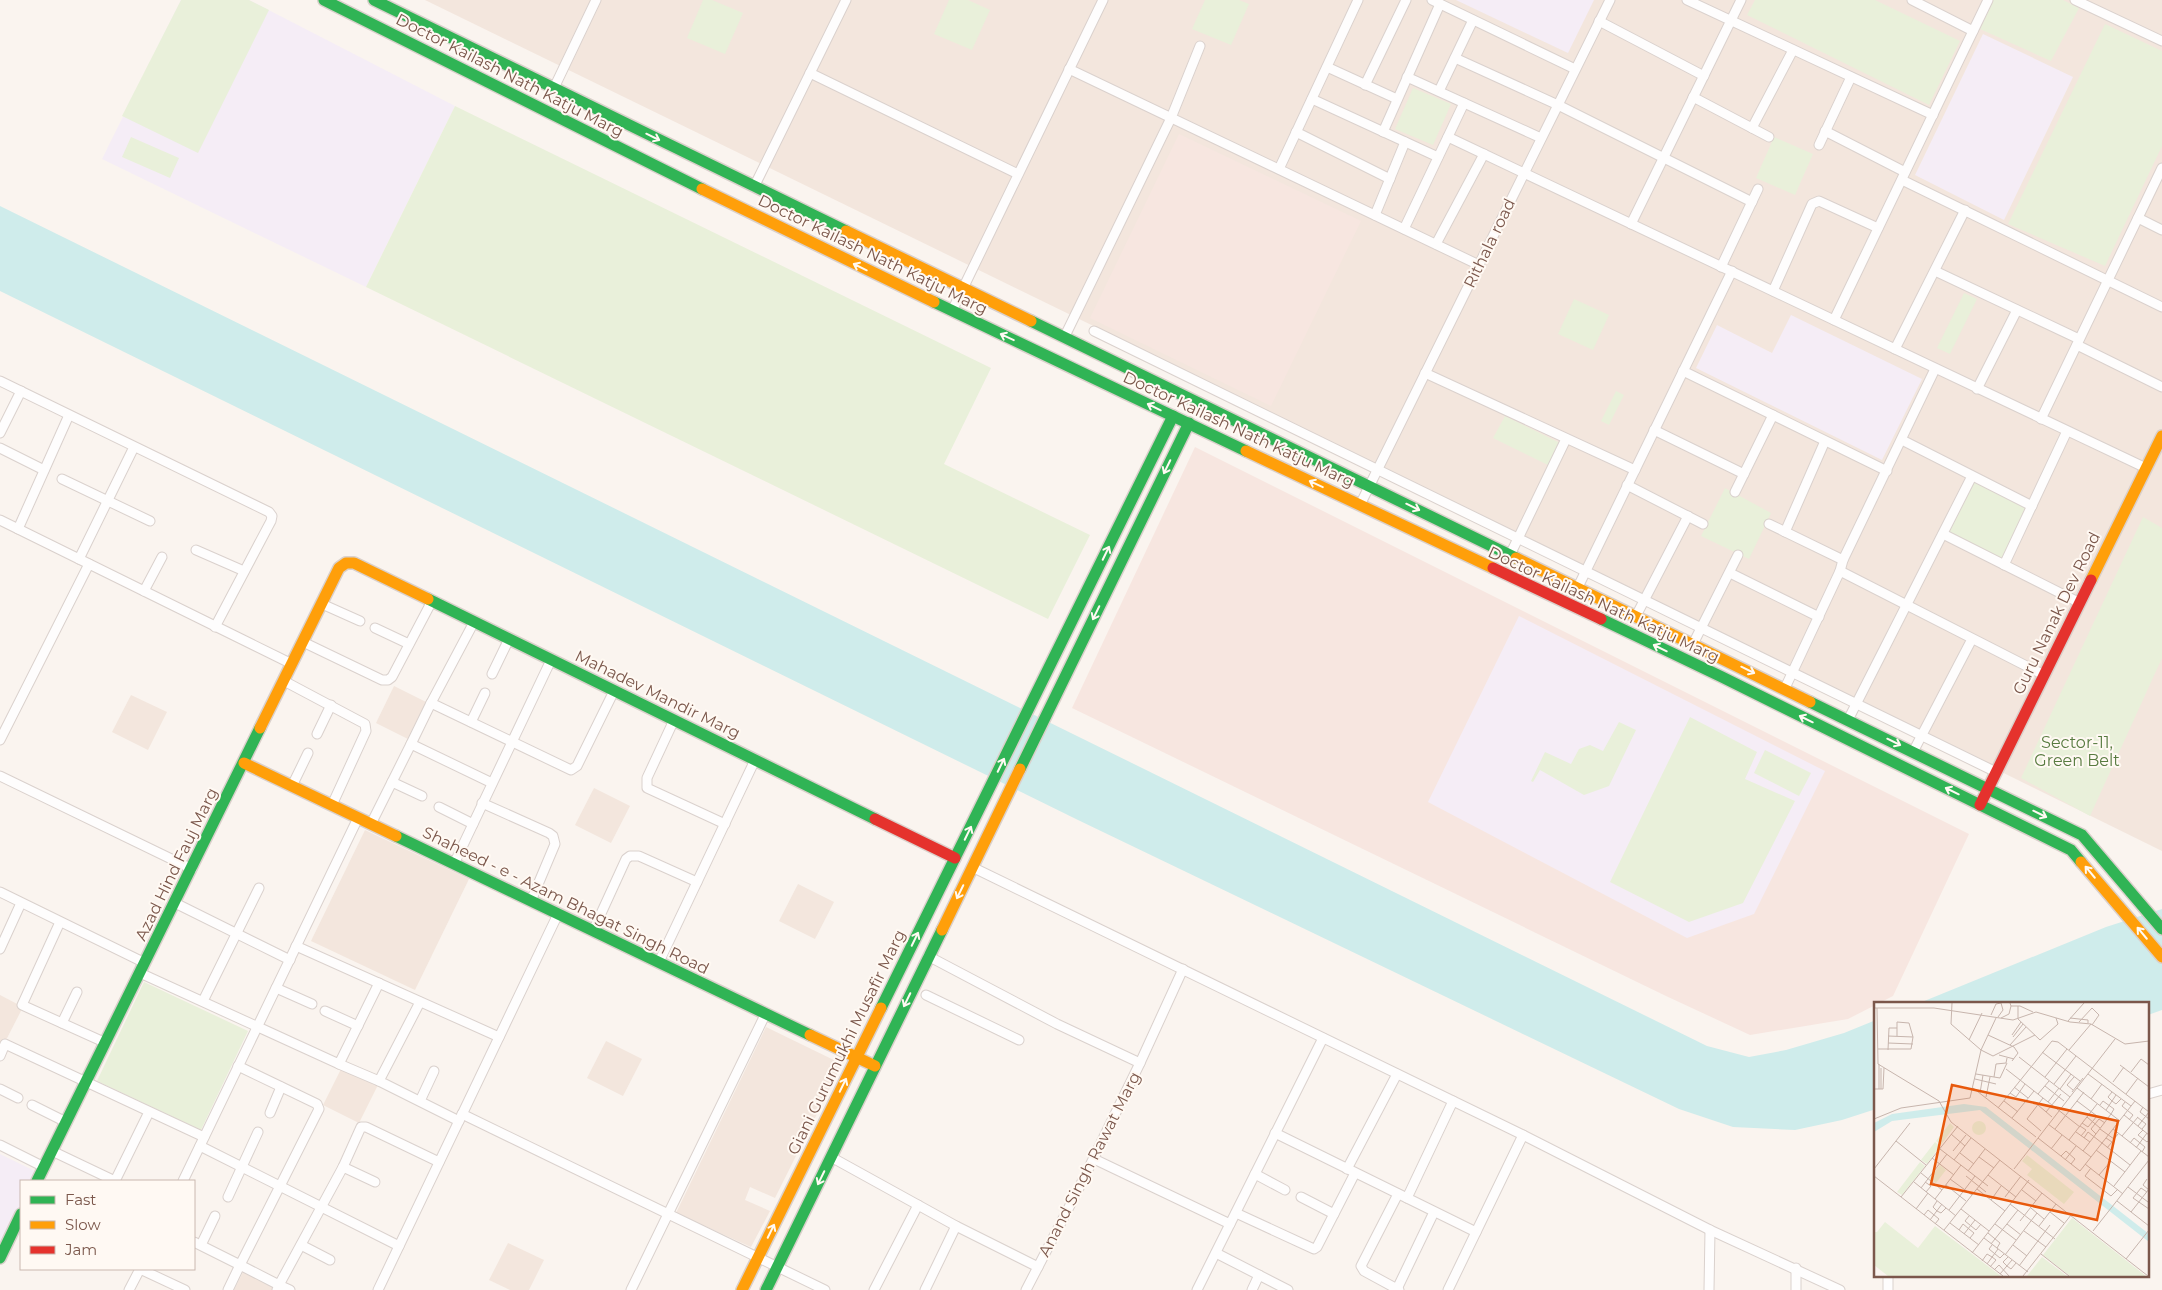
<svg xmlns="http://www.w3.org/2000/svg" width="2162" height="1290" viewBox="0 0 2162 1290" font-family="Montserrat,sans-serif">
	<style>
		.residential { fill: #f3e6dd }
		.commercial { fill: #f7e6e0 }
		.education { fill: #f5edf6 }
		.green { fill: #e9f0da }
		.water { fill: #cfeceb }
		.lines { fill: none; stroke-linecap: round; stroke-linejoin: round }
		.street-casing { stroke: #dad1cd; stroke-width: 11 }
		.fast-casing { stroke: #dad0cb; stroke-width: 14 }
		.slow-casing { stroke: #dad0cb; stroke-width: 14 }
		.jam-casing { stroke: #dad0cb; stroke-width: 14 }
		.street { stroke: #fefdfd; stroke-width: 9 }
		.fast { stroke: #30b455; stroke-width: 11 }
		.slow { stroke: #ff9f0a; stroke-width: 11 }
		.jam { stroke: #e5322d; stroke-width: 11 }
		.oneway { stroke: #fff9f3 }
		.labels { text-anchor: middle; stroke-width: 4; stroke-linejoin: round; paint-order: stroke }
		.street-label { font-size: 16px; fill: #7b574b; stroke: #fff9f3 }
		.park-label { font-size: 16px; fill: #587b40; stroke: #fff9f3 }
		.inset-road { fill: none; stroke: #c7b5ad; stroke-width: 1 }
		.view { fill: #e8590c; fill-opacity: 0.15; stroke: #e8590c; stroke-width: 2.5 }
		.inset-edge { fill: none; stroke: #7b574b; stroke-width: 2.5 }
	</style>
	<rect width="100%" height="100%" fill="#faf4ef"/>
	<g class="residential">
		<path d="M425,0H2162V851L1393,472Z"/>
		<path d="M394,686L430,704L412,741L376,723Z"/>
		<path d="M131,695L167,712L148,750L112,732Z"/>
		<path d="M594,788L630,806L611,843L575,825Z"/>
		<path d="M365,830L469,879L415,990L311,941Z"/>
		<path d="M798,884L834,902L815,939L779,921Z"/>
		<path d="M0,995L23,1007L4,1044L0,1042Z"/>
		<path d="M766,1027L842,1064L775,1198L750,1187L745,1200L770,1211L751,1247L676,1213Z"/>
		<path d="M606,1041L642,1059L623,1096L587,1078Z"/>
		<path d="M342,1067L378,1085L359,1123L323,1105Z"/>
		<path d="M508,1243L544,1260L529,1290H510L489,1280Z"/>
		<path d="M243,1272L278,1290H234Z"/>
	</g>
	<g class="commercial">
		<path d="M1179,134L1361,221L1271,406L1090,318Z"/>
		<path d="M1195,447L1969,834L1893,996L1848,1019L1750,1035L1666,996L1072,708Z"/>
	</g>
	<g class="education">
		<path d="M181,0H249L455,106L366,287L102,159Z"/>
		<path d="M1456,0H1594L1568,53Z"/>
		<path d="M1983,34L2073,77L2004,220L1915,175Z"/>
		<path d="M1791,315L1922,379L1882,460L1696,368L1717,325L1772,353Z"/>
		<path d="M1519,616L1825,771L1754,914L1687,938L1428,802Z"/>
		<path d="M0,1154L37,1172L32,1181H21V1204L0,1248Z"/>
	</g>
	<g class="green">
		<path d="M181,0H249L269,10L198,153L122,116Z"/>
		<path d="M703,0H712L743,13L725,54L687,38Z"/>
		<path d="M949,0H968L990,10L972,50L934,34Z"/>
		<path d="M1205,0H1239L1249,4L1231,45L1192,29Z"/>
		<path d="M1755,0H1875L1960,41L1929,105L1747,15Z"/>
		<path d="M1993,0H2063L2079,8L2051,61L1980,29Z"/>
		<path d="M2105,24L2162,51V146L2105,266L2008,224Z"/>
		<path d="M1413,88L1451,104L1433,145L1395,129Z"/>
		<path d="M455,106L991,368L944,464L1090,535L1048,619L366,287Z"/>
		<path d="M131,137L179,158L170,178L122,157Z"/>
		<path d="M1774,137L1813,154L1795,195L1756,178Z"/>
		<path d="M1964,293L1977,299L1950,354L1937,348Z"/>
		<path d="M1574,299L1609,315L1593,350L1558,334Z"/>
		<path d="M1616,391L1624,395L1609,425L1601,421Z"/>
		<path d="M1505,416L1560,443L1548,465L1493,438Z"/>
		<path d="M1973,481L2027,507L2002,558L1949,533Z"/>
		<path d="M1725,488L1771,513L1749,559L1701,536Z"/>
		<path d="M2143,517L2162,528V658L2090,816L2021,778Z"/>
		<path d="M1690,717L1757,752L1745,779L1795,801L1743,903L1689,922L1610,882Z"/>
		<path d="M1619,722L1636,730L1609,786L1584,795L1540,770L1533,782L1531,781L1545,752L1571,764L1579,749L1590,745L1603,751Z"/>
		<path d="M1765,750L1811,773L1799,796L1754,773Z"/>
		<path d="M144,982L248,1031L201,1130L97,1081Z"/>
	</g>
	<g class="water">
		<path d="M0,206L1707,1046L1749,1057L1786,1050L1844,1033L1876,1020V1109L1842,1120L1795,1130L1733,1127L1679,1109L1078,820L0,291Z"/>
		<path d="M2162,909V1010L2148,1015V1004H1917L2106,927Z"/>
	</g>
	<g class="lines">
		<g class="street-casing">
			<g id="street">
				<path d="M1432,0L1575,69"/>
				<path d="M1687,0L1933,115"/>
				<path d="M1912,0L1973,31"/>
				<path d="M2075,0L2162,41"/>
				<path d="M1599,21L1704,76"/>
				<path d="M1455,58L1558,105L1752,202"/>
				<path d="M1327,67L1397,99"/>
				<path d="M1069,69L1479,265"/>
				<path d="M810,73L1018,174"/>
				<path d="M1407,77L1541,138"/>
				<path d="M1365,85L1406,0"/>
				<path d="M554,88L596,0"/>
				<path d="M1439,91L1473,20"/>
				<path d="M1693,97L1769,137"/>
				<path d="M1312,99L1438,157"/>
				<path d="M1752,128L1793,50"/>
				<path d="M1825,131L1905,172"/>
				<path d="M1296,132L1390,179"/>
				<path d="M1383,132L1440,4"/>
				<path d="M1448,137L2146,468"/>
				<path d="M1819,145L1851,77"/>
				<path d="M1279,169L1358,0"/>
				<path d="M1902,180L2162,307"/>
				<path d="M754,187L846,0"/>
				<path d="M1375,215L1405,142"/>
				<path d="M2138,218L2162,230"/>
				<path d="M1631,224L1741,0"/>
				<path d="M1404,229L1464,103"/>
				<path d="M1436,244L1484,154"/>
				<path d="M1721,267L1758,189"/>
				<path d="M1935,271L2079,339"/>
				<path d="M1773,291L1812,204L1819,201L1878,228"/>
				<path d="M952,311L1103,0"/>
				<path d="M1834,320L1988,0"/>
				<path d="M1094,331L1996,772"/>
				<path d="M1064,338L1171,118L1200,46"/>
				<path d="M2077,345L2162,387"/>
				<path d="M1895,349L1965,210"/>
				<path d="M1683,371L1887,471"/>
				<path d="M1425,373L1635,470"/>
				<path d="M0,381L269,512L272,516L271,521L215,627"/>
				<path d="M1977,389L2017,310"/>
				<path d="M2041,419L2162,168"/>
				<path d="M1654,430L1744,474"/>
				<path d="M0,433L21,391"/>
				<path d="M1902,440L2032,506"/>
				<path d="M0,448L44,470"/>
				<path d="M62,479L150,521"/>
				<path d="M1627,485L1703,524"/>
				<path d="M1735,492L1773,415"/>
				<path d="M1360,505L1610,0"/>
				<path d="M0,520L292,664"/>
				<path d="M1769,524L1843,560"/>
				<path d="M18,529L69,415"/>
				<path d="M1785,532L1825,441"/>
				<path d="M1943,534L2080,603"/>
				<path d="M196,550L244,571"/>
				<path d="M1510,555L1566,439"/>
				<path d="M79,559L134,447"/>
				<path d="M2004,565L2067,431"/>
				<path d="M1840,571L2044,675"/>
				<path d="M1730,573L1819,617"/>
				<path d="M1578,587L1732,271"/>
				<path d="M144,591L162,557"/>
				<path d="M322,604L360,621"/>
				<path d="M1636,616L1688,516"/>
				<path d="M474,622L431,703L571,770L577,766L614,691"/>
				<path d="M375,628L409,644"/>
				<path d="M303,642L382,680H388L392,677L432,601"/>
				<path d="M1693,644L1738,555"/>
				<path d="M492,674L509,639"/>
				<path d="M284,681L365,724L366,731L332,805"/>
				<path d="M1785,688L1840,571L1843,560L1935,369"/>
				<path d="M674,720L647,778V788L725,824"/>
				<path d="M1848,720L1972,476"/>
				<path d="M471,722L485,693"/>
				<path d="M317,734L331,705"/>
				<path d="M0,740L89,564"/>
				<path d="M411,744L431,703"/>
				<path d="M1913,752L1972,639"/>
				<path d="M0,776L192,869"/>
				<path d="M392,782L422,796"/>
				<path d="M292,786L308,753"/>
				<path d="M482,803L549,833L553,836L555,844L531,901"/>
				<path d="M439,807L473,824"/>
				<path d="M371,824L411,744L492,783"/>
				<path d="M454,864L551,660"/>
				<path d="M972,867L1523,1135L1710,1230L1840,1290"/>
				<path d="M0,892L145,963"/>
				<path d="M175,903L290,960"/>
				<path d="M60,922L22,1005L106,1043"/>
				<path d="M593,931L626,859L630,856H639L697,882"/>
				<path d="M296,946L499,1037"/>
				<path d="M0,949L21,903"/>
				<path d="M928,956L1057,1024L1140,1063L1080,1186L1026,1290"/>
				<path d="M659,962L755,760"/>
				<path d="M140,973L339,1064L379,983"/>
				<path d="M276,988L312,1004"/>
				<path d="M926,995L1019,1040"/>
				<path d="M203,1001L259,888"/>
				<path d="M420,1002L379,1081L459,1121"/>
				<path d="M325,1011L358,1026"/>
				<path d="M62,1023L77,992"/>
				<path d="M0,1056L5,1044L204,1137"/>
				<path d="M1140,1063L1183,969"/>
				<path d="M339,1064L379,1081"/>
				<path d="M0,1089L18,1098"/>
				<path d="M2148,1094L2162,1090"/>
				<path d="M420,1101L434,1071"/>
				<path d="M32,1105L66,1122"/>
				<path d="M270,1113L281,1087"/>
				<path d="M462,1114L825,1290"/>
				<path d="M1275,1133L1476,1232"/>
				<path d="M0,1145L44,1167"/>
				<path d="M200,1146L399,1246"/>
				<path d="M52,1151L115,1181"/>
				<path d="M831,1157L956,1226L1038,1267"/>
				<path d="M1094,1159L1230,1224"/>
				<path d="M343,1167L375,1182"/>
				<path d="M1347,1169L1397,1074"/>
				<path d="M1255,1174L1285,1190"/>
				<path d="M115,1181L149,1112"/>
				<path d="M183,1181L358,818"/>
				<path d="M1398,1194L1361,1266L1364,1271L1399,1290"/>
				<path d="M228,1197L258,1132"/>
				<path d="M1301,1197L1334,1214"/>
				<path d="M1407,1198L1453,1101"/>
				<path d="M1236,1213L1314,1249L1317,1247L1355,1173"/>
				<path d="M194,1242L240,1265L319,1109L317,1104L238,1066"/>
				<path d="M201,1245L215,1216"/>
				<path d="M301,1245L330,1260"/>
				<path d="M1216,1253L1288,1290"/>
				<path d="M1796,1268V1290"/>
				<path d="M140,1269L185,1290"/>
				<path d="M1397,1289L1434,1212"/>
				<path d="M129,1290L140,1269"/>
				<path d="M228,1290L240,1265L279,1285L277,1290"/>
				<path d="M290,1290L279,1285L343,1167L361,1127H366L439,1162"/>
				<path d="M378,1290L558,914"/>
				<path d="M631,1290L766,1013"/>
				<path d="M874,1290L918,1205"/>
				<path d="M925,1290L956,1226"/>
				<path d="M1197,1290L1323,1038"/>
				<path d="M1252,1290L1259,1275"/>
				<path d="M1448,1290L1523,1135"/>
				<path d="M1709,1290L1710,1230"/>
				<path d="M1888,1290V1276"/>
			</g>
		</g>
		<g class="fast-casing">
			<g id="fast">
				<path d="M324,0L702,189"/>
				<path d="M374,0L846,231"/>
				<path d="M934,302L1246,451"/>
				<path d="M1031,321L1516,558"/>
				<path d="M428,599L875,819"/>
				<path d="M1601,619L1722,677L2071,850L2081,862"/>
				<path d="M1810,702L2082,835L2162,929"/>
				<path d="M1020,769L1189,423"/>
				<path d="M396,836L810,1035"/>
				<path d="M881,1008L1173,416"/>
				<path d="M37,1181L260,728"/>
				<path d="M0,1258L21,1214"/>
				<path d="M766,1290L942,930"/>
			</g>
		</g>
		<g class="slow-casing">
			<g id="slow">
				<path d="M702,189L934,302"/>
				<path d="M846,231L1031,321"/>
				<path d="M1246,451L1493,568"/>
				<path d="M1516,558L1810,702"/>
				<path d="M2091,580L2162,436"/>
				<path d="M260,728L339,568L346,563H354L428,599"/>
				<path d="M244,763L396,836"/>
				<path d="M2081,862L2162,957"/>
				<path d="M942,930L1020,769"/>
				<path d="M810,1035L875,1066"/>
				<path d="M742,1290L881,1008"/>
			</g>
		</g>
		<g class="jam-casing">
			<g id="jam">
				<path d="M1493,568L1601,619"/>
				<path d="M1980,805L2091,580"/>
				<path d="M875,819L955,858"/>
			</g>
		</g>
		<use href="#street" class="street"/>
		<use href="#fast" class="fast"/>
		<use href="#slow" class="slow"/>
		<use href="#jam" class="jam"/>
	</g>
	<defs><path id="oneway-shaft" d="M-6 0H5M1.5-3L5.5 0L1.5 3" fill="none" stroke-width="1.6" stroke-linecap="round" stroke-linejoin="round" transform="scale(1.25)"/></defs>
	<g class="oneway">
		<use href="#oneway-shaft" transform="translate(653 137) rotate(26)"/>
		<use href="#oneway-shaft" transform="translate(860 267) rotate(-154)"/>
		<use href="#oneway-shaft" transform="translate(1007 337) rotate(-155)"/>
		<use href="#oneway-shaft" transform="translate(1154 407) rotate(-154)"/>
		<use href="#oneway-shaft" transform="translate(1167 467) rotate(116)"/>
		<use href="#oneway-shaft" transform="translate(1316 484) rotate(-155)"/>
		<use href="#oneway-shaft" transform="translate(1413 507) rotate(26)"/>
		<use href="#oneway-shaft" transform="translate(1106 553) rotate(-64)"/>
		<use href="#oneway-shaft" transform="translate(1096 613) rotate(116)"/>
		<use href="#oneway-shaft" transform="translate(1660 648) rotate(-154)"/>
		<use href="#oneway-shaft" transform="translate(1748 670) rotate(26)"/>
		<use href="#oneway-shaft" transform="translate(1806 719) rotate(-154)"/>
		<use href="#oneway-shaft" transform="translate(1894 742) rotate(26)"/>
		<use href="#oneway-shaft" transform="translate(1001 765) rotate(-64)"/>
		<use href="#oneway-shaft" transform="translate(1952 791) rotate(-154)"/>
		<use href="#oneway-shaft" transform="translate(2040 814) rotate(26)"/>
		<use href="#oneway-shaft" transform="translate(968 833) rotate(-64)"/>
		<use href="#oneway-shaft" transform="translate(2090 872) rotate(-130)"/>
		<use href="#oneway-shaft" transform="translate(960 892) rotate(116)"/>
		<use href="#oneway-shaft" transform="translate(2142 933) rotate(-130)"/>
		<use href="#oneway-shaft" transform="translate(915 939) rotate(-64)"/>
		<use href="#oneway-shaft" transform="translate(907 1000) rotate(116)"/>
		<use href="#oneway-shaft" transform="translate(843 1085) rotate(-64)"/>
		<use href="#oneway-shaft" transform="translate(821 1178) rotate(116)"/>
		<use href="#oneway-shaft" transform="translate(771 1231) rotate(-64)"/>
	</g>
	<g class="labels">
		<g class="street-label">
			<text transform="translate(510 75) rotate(27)" y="6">Doctor Kailash Nath Katju Marg</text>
			<text transform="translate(1489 243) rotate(-64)" y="6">Rithala road</text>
			<text transform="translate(873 254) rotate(26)" y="6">Doctor Kailash Nath Katju Marg</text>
			<text transform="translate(1239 429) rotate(25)" y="6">Doctor Kailash Nath Katju Marg</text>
			<text transform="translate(1604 604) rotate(25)" y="6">Doctor Kailash Nath Katju Marg</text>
			<text transform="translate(2056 613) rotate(-64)" y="6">Guru Nanak Dev Road</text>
			<text transform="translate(658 694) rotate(26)" y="6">Mahadev Mandir Marg</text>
			<text transform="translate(176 864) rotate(-64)" y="6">Azad Hind Fauj Marg</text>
			<text transform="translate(566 900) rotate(26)" y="6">Shaheed - e - Azam Bhagat Singh Road</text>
			<text transform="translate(846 1042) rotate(-64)" y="6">Giani Gurumukhi Musafir Marg</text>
			<text transform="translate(1089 1164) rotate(-63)" y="6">Anand Singh Rawat Marg</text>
		</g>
		<g class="park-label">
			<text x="2077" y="748">Sector-11,<tspan x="2077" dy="18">Green Belt</tspan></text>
		</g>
	</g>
	<g transform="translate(1874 1002)">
		<rect width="275" height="275" fill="#faf4ef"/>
		<path d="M98 126a7 7 0 1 1 14 0a7 7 0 1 1-14 0ZM76,121L80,125L67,143L62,139ZM61,140L66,144L53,162L47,158ZM153,153L200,190L190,202L153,173L158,167L148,159ZM46,160L51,164L28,193L23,190ZM66,163L72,168L62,181L55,177ZM198,216L272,274H196L169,253ZM11,220L44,246L61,224L127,274H14L0,263V230H3ZM168,255L193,274H153Z" fill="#e9f0da"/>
		<path d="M90,102L112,105L275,232V240L106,108L18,119L0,130V121L18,112Z" fill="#cfeceb"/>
		<path class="inset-road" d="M78,1L77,22L107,48L119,54L161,33M136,1L137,4H146L159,10M144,4V17L166,38L184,22L182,16M0,6H60L139,18L162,10L196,20L217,22L251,42L275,39M3,6L4,62L65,99L77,120L274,274M117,13L122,2L127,1L129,8L124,15M127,16L135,12L137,4M196,16L214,18V21M194,19L210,1M205,20L218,6L225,13L218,23M114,33L140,45L144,51L138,59M138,33L147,20M14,34L39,35M139,35L149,22M95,38L108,11M14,41L39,42M136,43L152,25M4,47H37L39,35L35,21L23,20V34M14,48L15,26H23M195,48L217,22M168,50L206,79M125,53L140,57M145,55L196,95M246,63L275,85M132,67L206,125M257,70L267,57L275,63M102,72L126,76L133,61M214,72L257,104M120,75L122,62L132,61L133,56M171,75L193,47M101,77L122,82M239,80L250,65M180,82L202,54M171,84L190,99M140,85L154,96M99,86L162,135M203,86L246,119M0,87H9L10,66M5,87V62M7,87V66M186,87L197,72M199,88L193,83L200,75M198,90L209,76M238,90L234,95L238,99L242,102L247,97M106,91L109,73M136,91L142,95L151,82M164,92L175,79M252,92L264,76M112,95L116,75M217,97L228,82M130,99L144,110M203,99L223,114L214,125L208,121M174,100L185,86M251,100L248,104L259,113L255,118M164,103L178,115M226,103L229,99L240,107L237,112M269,105L266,110L275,117M124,106L178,39L184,40L275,110M232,108L242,93M172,110L187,92M250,113L275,133M213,115L226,126M263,115L272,122L268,127M138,116L160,89M0,117L27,106L96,96L107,48L122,16M174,122L217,155M206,124L212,128L207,134M264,124L275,110M181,127L210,90M226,127L240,137L244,132M239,127L275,155M269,128L264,133L273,140L275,138M167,129L153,117L169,96M202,130L216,140M77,132L91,144M222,132L217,127L225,117L231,121M248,134L264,115M164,136L206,169L261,99M210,136L214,130L228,141M232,136L238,140L233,146M195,138L223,102M22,139L52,163M228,141L256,163M256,141L260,136L271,145L268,150M262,146L273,131M66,147L114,184M177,147L188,133M222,148L251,170M79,149L92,133M209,149L237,112M86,151L100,162M187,154L192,149L201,157L197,162M105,155L120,166M58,156L80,173M80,158L97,136M191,158L202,144M211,162L249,192M217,166L211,174L237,194L244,187M0,167L36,121M140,167L241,37M94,169L111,147M47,171L68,188M114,173L142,195M225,173L237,159M0,174L129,274M92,174L112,190M76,177L98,193M273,177L269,183L275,188M40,180L82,214M51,180L57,184L52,190M72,183L92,199M240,184L267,149M254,185L274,200M47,186L73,152M103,187L131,209M148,188L162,199M273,190L267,186L259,196L275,207M27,195L84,124M131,195L147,174M61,197L87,163M117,198L127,184M63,199L59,205L63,209L67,211L72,206M243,199L275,224M136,202L181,237M157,206L170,217M42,207L54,191M87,207L115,229M75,208L101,174M176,210L190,221M257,210L275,187M50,213L54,208L65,217L61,222M95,214L91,219L102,228L107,222M56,218L68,202M146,219L168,191M76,221L105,243M121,222L142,238M133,222L147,233M165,224L182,202M70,228L126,158M85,228L89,222L95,227L100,231L96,236M150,229L172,245M219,229L275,158M114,231L126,241L123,246M90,232L101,218M110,236L154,270M117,242L144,208M118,243L115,247L126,256L130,252M139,243L153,254M98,251L155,178M167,252L195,274M131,253L163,211M134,255L129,260L133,264L137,267L142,261M252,257L275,228M108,259L113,252L118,255L122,258L116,265M113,262L124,247M145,264L176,223M120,268L125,263L135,274M126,272L138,258M149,274L197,213"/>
		<path class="view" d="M78,83L244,119L223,218L57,182Z"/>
		<rect width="275" height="275" class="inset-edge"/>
	</g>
	<rect x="20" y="1180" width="175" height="90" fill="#fff9f3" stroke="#cab8b0"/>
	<rect x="30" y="1196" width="25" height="8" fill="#30b455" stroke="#cab8b0"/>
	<text x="65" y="1205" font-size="15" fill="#7b574b">Fast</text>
	<rect x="30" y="1221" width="25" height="8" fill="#ff9f0a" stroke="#cab8b0"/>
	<text x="65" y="1230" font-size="15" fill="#7b574b">Slow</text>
	<rect x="30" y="1246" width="25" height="8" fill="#e5322d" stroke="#cab8b0"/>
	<text x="65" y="1255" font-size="15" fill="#7b574b">Jam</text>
</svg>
